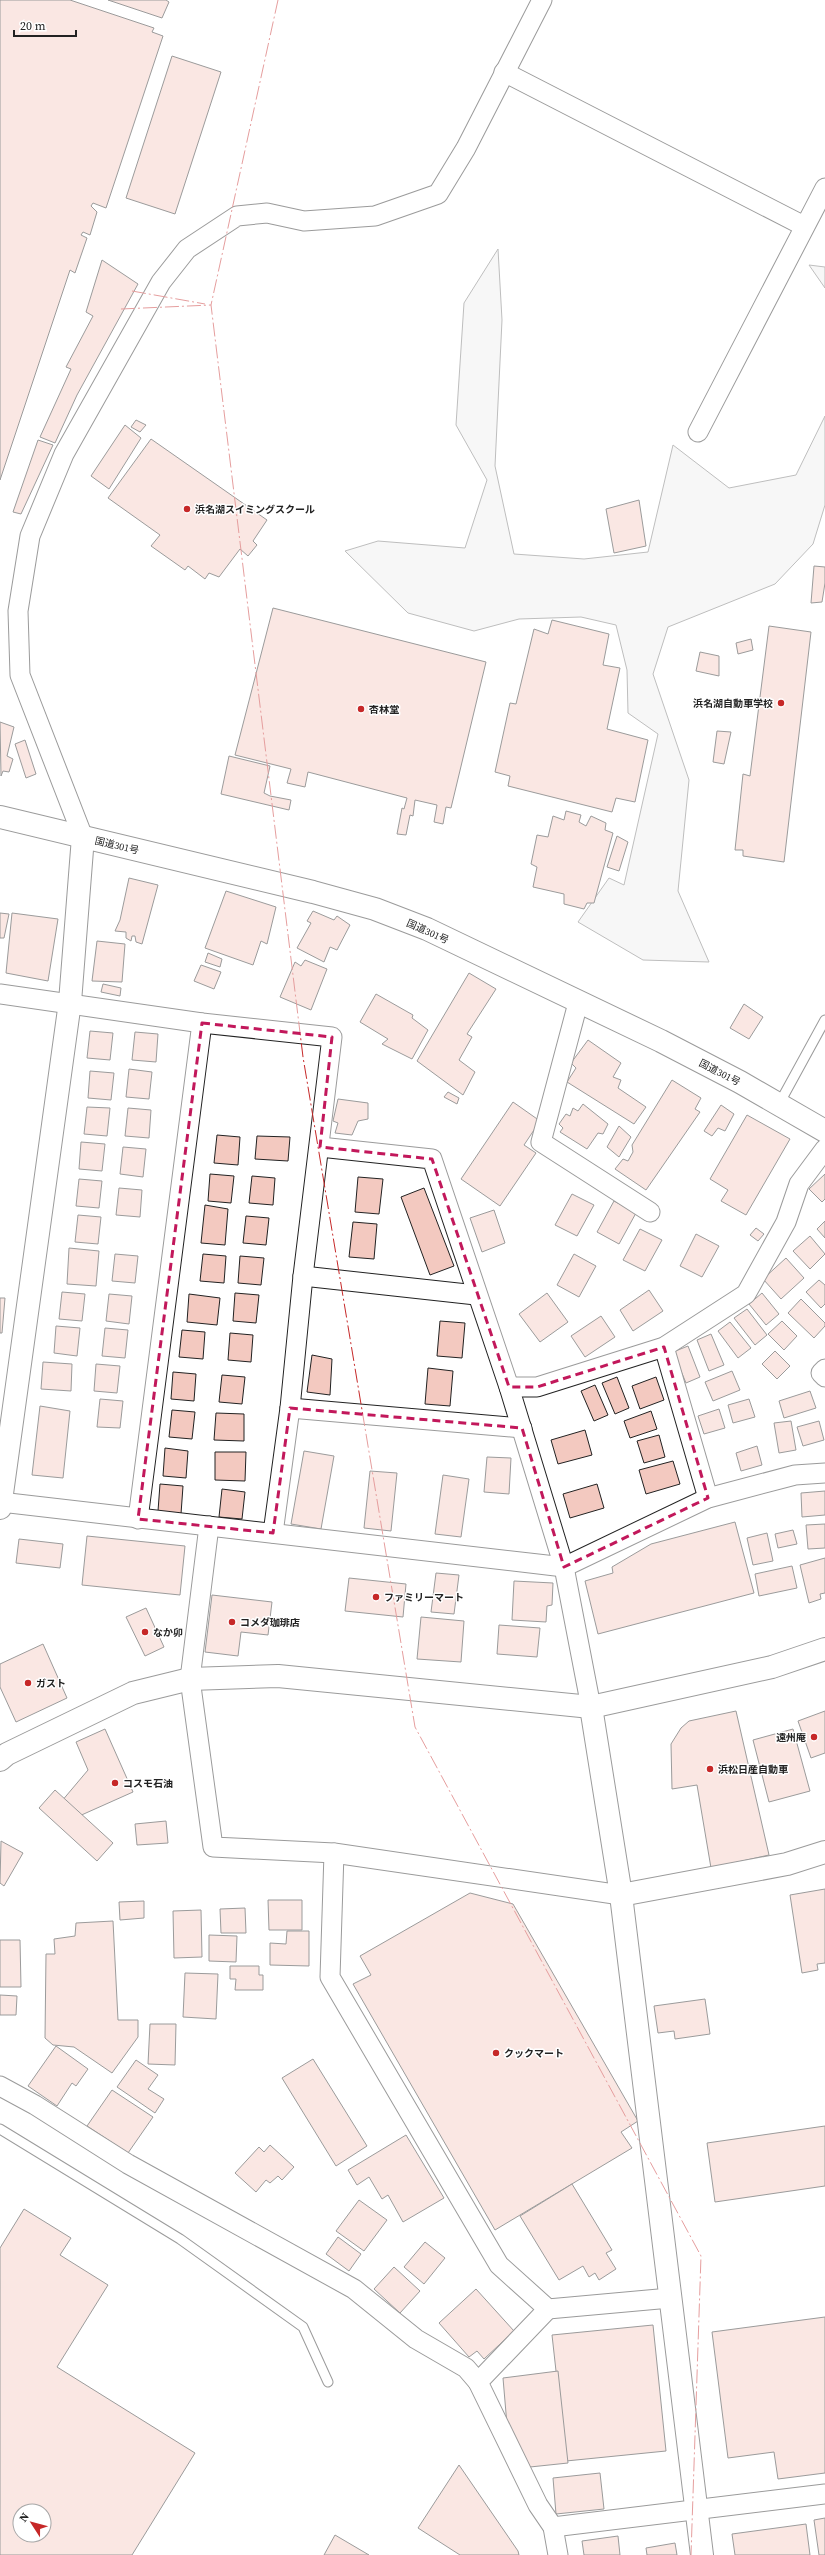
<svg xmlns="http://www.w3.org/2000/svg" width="825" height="2555" viewBox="0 0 825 2555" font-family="'Source Serif 4','Noto Sans JP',serif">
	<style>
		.green { fill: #eee; stroke: #6f6f6f }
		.building { fill: #f3c9c0; stroke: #222; fill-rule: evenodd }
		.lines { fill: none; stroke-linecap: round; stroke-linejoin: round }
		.lane-casing { stroke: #222; stroke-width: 11 }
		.street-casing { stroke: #222; stroke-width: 21 }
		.secondary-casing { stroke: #222; stroke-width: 24 }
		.highway-casing { stroke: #222; stroke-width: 24 }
		.lane { stroke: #fff; stroke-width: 9 }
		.street { stroke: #fff; stroke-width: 19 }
		.secondary { stroke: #fff; stroke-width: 22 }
		.highway { stroke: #fff; stroke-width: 22 }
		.power { stroke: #c62828; stroke-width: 1; stroke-dasharray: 14 3 2 3; stroke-linecap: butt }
		.marked { fill: none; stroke: #c2185b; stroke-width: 3; stroke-dasharray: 8 5; stroke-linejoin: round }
		.poi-dot { fill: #c62828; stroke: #fff; stroke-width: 1.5 }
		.labels { text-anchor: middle; stroke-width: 3; stroke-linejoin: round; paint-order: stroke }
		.poi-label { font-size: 10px; font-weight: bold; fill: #222; stroke: #fff; text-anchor: start }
		.street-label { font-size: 10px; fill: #222; stroke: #fff }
	</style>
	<rect width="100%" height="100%" fill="#fff"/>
	<g class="green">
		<path d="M498,249L502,320L495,466L514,554L584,559L648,552L673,445L729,488L796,475L825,416V505L813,544L775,584L668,627L653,674L689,780L678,891L709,962L643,960L578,922L609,878L624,885L658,734L628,713L627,670L616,625L581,617L519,619L474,631L408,613L345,551L378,541L465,548L487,480L456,425L464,303Z"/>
		<path d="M809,265L825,267V288Z"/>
	</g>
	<g class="building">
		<path d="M0,0H70L154,28L152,32L163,36L106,208L93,203L91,206L97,212L90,235L83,232L81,235L87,238L75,273L70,270L0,480Z"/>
		<path d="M108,0H166L169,2L162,18Z"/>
		<path d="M172,56L221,72L175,214L126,198Z"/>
		<path d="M102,260L138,284L77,395L55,443L40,437L71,369L66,367L93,316L86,312Z"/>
		<path d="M136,420L146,425L140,432L131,427Z"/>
		<path d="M125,425L141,438L109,489L91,476Z"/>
		<path d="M151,439L267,520L253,541L257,545L248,556L240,549L219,577L209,573L205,579L188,566L185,570L151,546L160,535L108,498Z"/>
		<path d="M38,440L53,445L21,514L13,512Z"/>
		<path d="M639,500L646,546L614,553L606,509Z"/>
		<path d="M814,566L825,567V583L822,602L811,603Z"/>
		<path d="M273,608L486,662L451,808L446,807L443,824L434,822L437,805L415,800L413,816L410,815L406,835L397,834L402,808L404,809L407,798L308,772L305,787L287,783L291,769L235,755Z"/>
		<path d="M552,620L609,634L603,665L620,668L607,729L648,740L635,802L616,798L612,812L508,786L510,776L495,772L510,703L516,704L534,629L548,634Z"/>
		<path d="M769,626L811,632L784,862L743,856V850H735L743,774L750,776Z"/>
		<path d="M751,639L753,650L738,654L736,643Z"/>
		<path d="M700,652L719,656V676L696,671Z"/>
		<path d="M0,722L14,727L7,756L13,759L9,772L3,771L1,776Z"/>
		<path d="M717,731L731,732L724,764L713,762Z"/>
		<path d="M25,740L36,774L26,778L15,744Z"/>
		<path d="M229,756L270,766L264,793L270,796L291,800L289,810L221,794Z"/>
		<path d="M566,811L581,815L579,822L586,826L591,816L606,823L605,830L613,833L594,903H587L584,909L564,904V894L533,887L537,867L531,864L537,835L548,837L553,816L564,820Z"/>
		<path d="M617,836L628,842L619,871L607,867Z"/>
		<path d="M129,878L158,885L142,944L136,942L135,936H132L131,941L126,938V932L115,931L120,920Z"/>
		<path d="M226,891L276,907L267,944L261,941L253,965L205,948Z"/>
		<path d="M313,911L334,920L337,916L350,925L337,950L330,947L324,962L297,948L311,923L307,921Z"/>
		<path d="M0,913L9,914L4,938H0Z"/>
		<path d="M12,913L58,919L48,981L6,973Z"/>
		<path d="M97,941L125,944L122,982L92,981Z"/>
		<path d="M208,953L222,959L220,967L205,962Z"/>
		<path d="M305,960L327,969L311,1010L280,997L295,962L301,966Z"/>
		<path d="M201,965L221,972L214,989L194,981Z"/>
		<path d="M469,973L496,989L467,1034L472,1037L459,1060L475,1072L463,1095L417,1061Z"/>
		<path d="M103,984L121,988L120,996L101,992Z"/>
		<path d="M376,994L413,1015L412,1018L428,1030L412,1059L382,1044L388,1039L360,1022Z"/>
		<path d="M744,1004L763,1017L749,1039L730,1028Z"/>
		<path d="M90,1031L113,1033L110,1060L87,1058Z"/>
		<path d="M135,1032L158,1034L156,1062L132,1060Z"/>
		<path d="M588,1040L621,1063L613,1077L621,1080L618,1088L646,1107L634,1124L567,1082L576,1068L571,1063Z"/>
		<path d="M129,1069L152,1072L149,1099L126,1097Z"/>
		<path d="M90,1071L114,1073L111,1100L88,1098Z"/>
		<path d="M672,1080L701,1098L695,1109L700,1112L646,1190L615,1169L623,1159L628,1161L633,1152L632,1145Z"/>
		<path d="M448,1092L459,1098L457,1104L444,1097Z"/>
		<path d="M338,1099L368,1103V1119L358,1121L352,1135L335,1133L338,1123L333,1121Z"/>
		<path d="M513,1102L540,1121L524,1145L536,1153L500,1206L461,1179Z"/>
		<path d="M583,1104L608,1124L603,1134L598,1133L587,1149L560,1132L563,1128L559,1124L566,1114L570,1116L573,1108L578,1111Z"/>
		<path d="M721,1105L734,1114L725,1131L718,1128L712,1136L704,1131Z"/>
		<path d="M87,1107L110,1108L107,1136L84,1134Z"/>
		<path d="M128,1108L151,1110L149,1138L125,1136Z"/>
		<path d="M747,1115L790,1139L746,1215L721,1201L728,1190L710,1179Z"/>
		<path d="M619,1126L631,1137L619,1157L607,1147Z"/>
		<path d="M217,1135L240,1137L238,1165L214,1163Z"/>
		<path d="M257,1136L290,1137L288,1161L255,1159Z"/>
		<path d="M81,1142L105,1144L102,1171L79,1169Z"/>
		<path d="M123,1147L146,1149L143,1177L120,1174Z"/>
		<path d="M210,1174L234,1176L231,1203L208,1201Z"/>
		<path d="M825,1174V1199L822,1202L809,1189Z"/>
		<path d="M252,1176L275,1178L273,1205L249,1203Z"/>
		<path d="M358,1177L383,1179L379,1214L355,1212Z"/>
		<path d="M79,1179L102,1181L99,1208L76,1206Z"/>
		<path d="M119,1188L142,1190L140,1217L116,1215Z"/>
		<path d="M424,1188L454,1266L430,1275L401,1197Z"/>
		<path d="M572,1194L594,1205L577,1236L555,1225Z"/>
		<path d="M614,1201L636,1213L619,1244L597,1232Z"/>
		<path d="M205,1205L228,1209L225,1245L201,1243Z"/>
		<path d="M494,1210L505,1243L482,1252L470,1218Z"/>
		<path d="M78,1215L101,1217L98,1244L75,1242Z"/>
		<path d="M246,1216L269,1218L266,1245L243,1243Z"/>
		<path d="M825,1221V1238L817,1229Z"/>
		<path d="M353,1222L377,1224L374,1259L349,1257Z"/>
		<path d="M756,1228L764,1234L758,1241L750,1235Z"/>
		<path d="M640,1229L662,1240L645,1271L623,1260Z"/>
		<path d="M696,1234L719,1246L702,1277L680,1266Z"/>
		<path d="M810,1236L825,1254L810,1269L793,1251Z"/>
		<path d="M69,1248L99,1251L96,1286L67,1284Z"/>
		<path d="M115,1254L138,1256L135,1283L112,1281Z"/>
		<path d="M203,1254L226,1256L224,1283L200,1281Z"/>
		<path d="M574,1254L596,1266L579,1297L557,1285Z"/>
		<path d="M240,1256L264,1258L261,1285L238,1283Z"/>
		<path d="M786,1258L804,1278L781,1299L763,1279Z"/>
		<path d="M819,1280L825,1285V1304L821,1308L806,1292Z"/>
		<path d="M649,1290L663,1311L633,1331L620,1310Z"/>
		<path d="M62,1292L85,1294L82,1321L59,1319Z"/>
		<path d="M235,1293L259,1295L256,1323L233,1321Z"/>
		<path d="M547,1293L568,1322L540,1342L519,1314Z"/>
		<path d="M762,1293L779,1314L766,1325L749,1304Z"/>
		<path d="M109,1294L132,1296L129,1324L106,1321Z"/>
		<path d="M189,1294L220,1298L217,1325L187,1322Z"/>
		<path d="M0,1298H5L2,1333H0Z"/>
		<path d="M801,1299L825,1323V1326L814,1338L788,1313Z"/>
		<path d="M747,1309L767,1335L755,1345L734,1318Z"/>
		<path d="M601,1316L615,1337L585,1357L571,1336Z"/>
		<path d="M440,1321L465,1323L462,1358L437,1356Z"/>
		<path d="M782,1321L797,1336L784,1350L768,1334Z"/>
		<path d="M730,1322L751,1348L738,1358L718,1331Z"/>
		<path d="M56,1326L80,1328L77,1356L54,1353Z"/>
		<path d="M105,1328L128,1330L125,1358L102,1356Z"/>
		<path d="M182,1330L205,1332L203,1359L179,1357Z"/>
		<path d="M230,1333L253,1335L251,1362L228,1360Z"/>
		<path d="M711,1334L724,1365L709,1371L697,1340Z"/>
		<path d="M688,1346L700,1377L686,1383L673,1352Z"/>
		<path d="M775,1351L790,1366L777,1379L762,1364Z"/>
		<path d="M312,1355L332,1359L330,1395L307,1392Z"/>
		<path d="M43,1362L72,1364L71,1391L41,1389Z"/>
		<path d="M96,1364L120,1366L117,1393L94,1391Z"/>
		<path d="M428,1368L453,1371L450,1406L425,1404Z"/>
		<path d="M732,1371L740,1390L713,1401L705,1382Z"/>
		<path d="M173,1372L196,1374L194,1401L171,1399Z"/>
		<path d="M222,1375L245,1377L242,1404L219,1402Z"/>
		<path d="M617,1377L629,1408L615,1414L602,1383Z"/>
		<path d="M656,1377L664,1400L640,1409L632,1386Z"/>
		<path d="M595,1385L608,1415L594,1421L581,1391Z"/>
		<path d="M810,1391L816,1408L784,1418L779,1401Z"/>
		<path d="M100,1399L123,1401L120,1428L97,1427Z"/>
		<path d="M749,1399L755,1417L733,1423L728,1405Z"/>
		<path d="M40,1406L70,1411L63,1478L32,1475Z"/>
		<path d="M719,1409L725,1428L704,1434L698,1416Z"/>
		<path d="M172,1410L195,1412L192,1439L169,1437Z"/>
		<path d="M651,1411L657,1429L630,1438L624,1421Z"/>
		<path d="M216,1413L244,1414V1441L214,1440Z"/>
		<path d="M791,1421L796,1450L779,1453L774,1423Z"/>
		<path d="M819,1421L824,1440L803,1446L797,1427Z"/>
		<path d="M585,1430L592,1455L558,1464L551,1440Z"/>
		<path d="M659,1435L665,1457L644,1463L637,1441Z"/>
		<path d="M757,1446L762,1465L741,1471L736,1453Z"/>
		<path d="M165,1448L188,1451L186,1478L163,1476Z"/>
		<path d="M304,1451L334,1456L321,1529L291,1524Z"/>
		<path d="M215,1452H246L245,1481L215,1480Z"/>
		<path d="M487,1457L511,1458L509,1494L484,1492Z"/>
		<path d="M673,1461L680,1484L646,1494L639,1470Z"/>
		<path d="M370,1471L397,1473L391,1531L364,1528Z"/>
		<path d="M443,1475L469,1479L461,1537L435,1534Z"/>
		<path d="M160,1484L183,1486L181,1514L158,1511Z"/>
		<path d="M597,1484L604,1508L570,1518L563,1494Z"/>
		<path d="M222,1489L245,1492L242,1519L219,1517Z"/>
		<path d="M825,1491V1515L802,1517L801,1493Z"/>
		<path d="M735,1522L754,1593L598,1634L585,1581L613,1573L612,1567L651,1544Z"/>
		<path d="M825,1524V1548L808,1549L806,1525Z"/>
		<path d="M793,1530L797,1544L778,1548L775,1534Z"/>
		<path d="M767,1533L773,1561L753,1565L747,1538Z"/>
		<path d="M87,1536L185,1546L180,1595L82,1585Z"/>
		<path d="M19,1539L63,1544L60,1568L16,1563Z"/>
		<path d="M825,1558V1593L820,1594L821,1599L809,1603L800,1565Z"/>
		<path d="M792,1566L797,1588L759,1596L755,1574Z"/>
		<path d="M436,1573L459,1575L454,1614L431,1612Z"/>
		<path d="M349,1578L406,1584L403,1617L345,1611Z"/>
		<path d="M514,1581L553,1583L552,1605L547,1606L546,1622L512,1620Z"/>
		<path d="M212,1595L272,1602L268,1635L241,1632L238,1656L205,1652Z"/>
		<path d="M146,1608L164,1647L145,1656L126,1617Z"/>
		<path d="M421,1617L464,1621L461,1662L417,1659Z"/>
		<path d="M499,1625L540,1628L537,1657L497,1654Z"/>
		<path d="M43,1644L67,1698L16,1722L0,1687V1664Z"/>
		<path d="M736,1711L769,1855L711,1868L697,1785L672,1789L671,1744L681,1728L689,1721Z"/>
		<path d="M825,1711V1753L811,1758L798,1721Z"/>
		<path d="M105,1729L133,1792L77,1817L61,1802L88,1770L76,1742Z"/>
		<path d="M793,1729L810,1791L769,1802L753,1740Z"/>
		<path d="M55,1790L113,1843L97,1861L39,1808Z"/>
		<path d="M166,1821L168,1843L137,1845L135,1824Z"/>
		<path d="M1,1841L23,1853L4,1886L0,1883Z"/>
		<path d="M825,1889V1963L817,1964L818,1970L802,1973L790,1895Z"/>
		<path d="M470,1893L513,1904L638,2121L621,2132L632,2148L495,2230L353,1984L371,1975L360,1956Z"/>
		<path d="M268,1900H302V1930H269Z"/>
		<path d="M144,1901V1918L120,1920L119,1902Z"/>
		<path d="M245,1908L246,1933H221L220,1909Z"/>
		<path d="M201,1910L202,1957L174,1958L173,1911Z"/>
		<path d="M113,1921L118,2020H138V2037L112,2073L74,2047L53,2045L45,2038L46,1954H55L54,1939L75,1936L76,1923Z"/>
		<path d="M287,1931H309V1966L270,1965V1943L286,1944Z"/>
		<path d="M209,1935L237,1936L236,1962L209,1961Z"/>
		<path d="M0,1940H20L21,1987H0Z"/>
		<path d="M230,1966H259V1975H263V1990H235L236,1979H230Z"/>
		<path d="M185,1973L218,1974L216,2019L183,2017Z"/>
		<path d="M0,1995L17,1996L16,2015H0Z"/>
		<path d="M705,1999L710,2034L675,2039L674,2031L658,2033L654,2006Z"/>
		<path d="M150,2024H176L175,2065L148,2064Z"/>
		<path d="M56,2046L88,2069L76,2086L72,2083L57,2106L28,2086Z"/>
		<path d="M313,2059L367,2146L336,2166L282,2078Z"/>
		<path d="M136,2060L158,2075L148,2089L164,2099L155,2113L117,2087Z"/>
		<path d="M112,2090L153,2117L128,2153L87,2126Z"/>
		<path d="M825,2126V2186L715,2202L707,2143Z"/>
		<path d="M406,2135L444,2198L403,2222L388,2195L382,2199L369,2177L357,2185L348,2170Z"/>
		<path d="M270,2145L294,2167L282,2180L278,2176L270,2183L266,2180L256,2192L235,2173L259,2147L264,2152Z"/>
		<path d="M572,2184L612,2250L606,2253L616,2269L599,2280L595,2273L589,2277L583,2266L559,2280L520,2216Z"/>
		<path d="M359,2200L387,2220L364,2251L336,2231Z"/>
		<path d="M24,2209L71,2238L60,2255L108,2285L57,2367L195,2453L132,2555H0V2248ZM20,2511H44V2535H20Z"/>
		<path d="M338,2237L361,2254L349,2271L326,2254Z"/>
		<path d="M425,2242L445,2258L424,2284L404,2267Z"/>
		<path d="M394,2267L420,2291L400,2313L374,2289Z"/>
		<path d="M476,2289L514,2331L484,2359L477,2351L469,2357L439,2323Z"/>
		<path d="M825,2317V2473L778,2479L774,2452L728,2458L712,2332Z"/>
		<path d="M653,2325L666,2451L566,2461L552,2335Z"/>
		<path d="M558,2371L568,2463L530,2467L507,2425L503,2378Z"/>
		<path d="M459,2465L518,2551L519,2555H460L418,2528Z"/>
		<path d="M600,2473L604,2509L556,2514L553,2478Z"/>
		<path d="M825,2518V2555H819L814,2520Z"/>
		<path d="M806,2524L810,2555H735L732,2534Z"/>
		<path d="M335,2535L369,2555H324Z"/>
		<path d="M618,2536L620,2555H584L582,2541Z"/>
		<path d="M675,2543L677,2555H647L646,2548Z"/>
	</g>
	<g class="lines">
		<g class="lane-casing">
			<g id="lane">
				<path d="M779,1104L825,1020"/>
				<path d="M0,2129L180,2239L303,2327L328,2382"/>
			</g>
		</g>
		<g class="street-casing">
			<g id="street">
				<path d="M504,72L804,226"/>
				<path d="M698,432L825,188"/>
				<path d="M83,837L20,675L18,611L30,536L64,454L161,282L187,249L237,216L267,213L304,221L375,216L438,194L466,148L542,0"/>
				<path d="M0,994L202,1023L332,1037L303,1276L290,1408L273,1533"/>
				<path d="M578,1003L541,1142L650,1212"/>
				<path d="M320,1147L432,1159L509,1387L564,1567L591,1707"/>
				<path d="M303,1276L476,1295"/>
				<path d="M664,1347L708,1498"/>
				<path d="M825,1369L821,1373L825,1377"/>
				<path d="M509,1387H537L664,1347L746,1294L786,1222L799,1184L825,1149"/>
				<path d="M290,1408L522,1428"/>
				<path d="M0,1502L564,1567L708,1498L795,1475L825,1473"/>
				<path d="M138,1519L202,1023"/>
				<path d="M209,1526L190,1679L213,1847L334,1853L621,1895"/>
				<path d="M334,1853L330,1977L499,2265L548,2309L670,2298"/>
				<path d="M0,2086L35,2105L128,2164L354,2289L416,2339L466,2368L478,2382"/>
				<path d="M548,2309L478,2382L538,2505L553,2527L558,2555"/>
				<path d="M553,2527L825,2494"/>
			</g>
		</g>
		<g class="secondary-casing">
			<g id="secondary">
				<path d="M0,1508L70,1002L83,837"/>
				<path d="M591,1707L621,1895L702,2555"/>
				<path d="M0,1760L7,1754L133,1693L190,1679L278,1676L591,1707L772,1667L825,1649"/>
				<path d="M621,1895L787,1864L825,1852"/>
			</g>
		</g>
		<g class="highway-casing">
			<path id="highway" d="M0,817L313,892L375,909L427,929L661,1041L740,1082L825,1131"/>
		</g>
		<use href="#lane" class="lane"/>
		<use href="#street" class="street"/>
		<use href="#secondary" class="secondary"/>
		<use href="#highway" class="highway"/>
		<g class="power">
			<path d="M278,0L211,305L303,1057L415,1727L701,2256L691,2555"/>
			<path d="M132,291L205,304"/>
			<path d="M121,309L211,305"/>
		</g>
	</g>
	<path d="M0 0H825V2555H0ZM202,1023L332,1037L320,1147L432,1159L509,1387H537L664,1347L708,1498L564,1567L522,1428L290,1408L273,1533L138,1519Z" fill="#fff" fill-opacity=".55" fill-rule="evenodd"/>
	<path class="marked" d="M202,1023L332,1037L320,1147L432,1159L509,1387H537L664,1347L708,1498L564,1567L522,1428L290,1408L273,1533L138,1519Z"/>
	<g class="poi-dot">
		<circle cx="187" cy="509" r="4"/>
		<circle cx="781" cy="703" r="4"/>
		<circle cx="361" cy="709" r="4"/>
		<circle cx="376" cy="1597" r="4"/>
		<circle cx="232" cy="1622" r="4"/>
		<circle cx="145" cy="1632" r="4"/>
		<circle cx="28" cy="1683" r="4"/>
		<circle cx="814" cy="1737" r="4"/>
		<circle cx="710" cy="1769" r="4"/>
		<circle cx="115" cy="1783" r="4"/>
		<circle cx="496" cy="2053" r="4"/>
	</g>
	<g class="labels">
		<g class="poi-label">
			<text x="195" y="513">浜名湖スイミングスクール</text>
			<text x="773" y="707" text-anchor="end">浜名湖自動車学校</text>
			<text x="369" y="713">杏林堂</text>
			<text x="384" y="1601">ファミリーマート</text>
			<text x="240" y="1626">コメダ珈琲店</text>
			<text x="153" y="1636">なか卯</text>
			<text x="36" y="1687">ガスト</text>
			<text x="806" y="1741" text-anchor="end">遠州庵</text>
			<text x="718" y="1773">浜松日産自動車</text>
			<text x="123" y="1787">コスモ石油</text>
			<text x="504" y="2057">クックマート</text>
		</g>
		<g class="street-label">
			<text transform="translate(117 845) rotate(13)" y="4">国道301号</text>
			<text transform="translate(428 931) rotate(24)" y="4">国道301号</text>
			<text transform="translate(720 1072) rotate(27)" y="4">国道301号</text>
		</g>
	</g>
	<g transform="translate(32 2523) rotate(306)"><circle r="19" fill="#ffffff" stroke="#a7a7a7"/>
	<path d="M0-3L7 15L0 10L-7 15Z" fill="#c62828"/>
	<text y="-6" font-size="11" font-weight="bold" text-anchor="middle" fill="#222222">N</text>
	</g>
	<path d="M14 30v6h62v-6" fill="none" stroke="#222222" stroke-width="2"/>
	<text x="20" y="30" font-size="12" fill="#222222" stroke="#ffffff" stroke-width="3" paint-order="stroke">20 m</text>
</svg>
